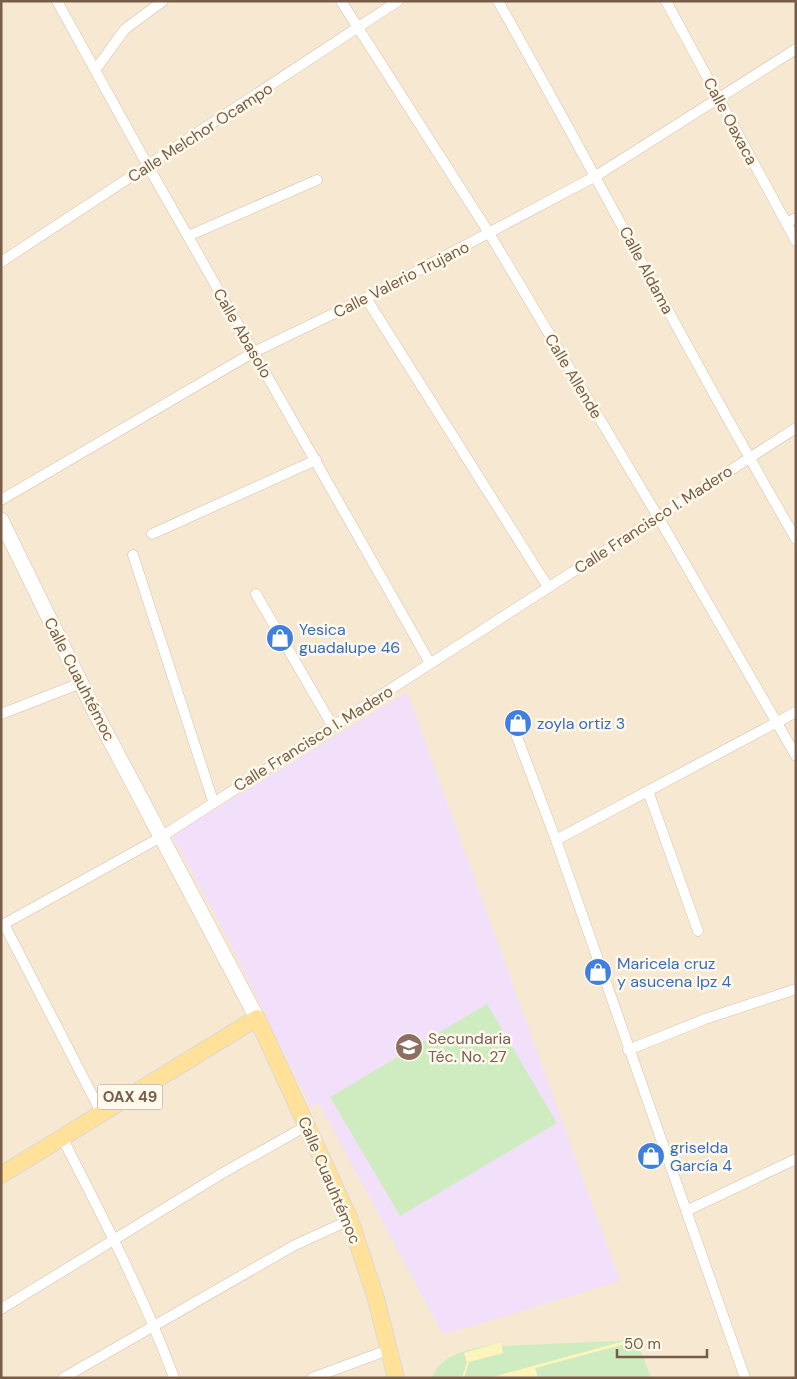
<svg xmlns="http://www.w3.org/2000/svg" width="797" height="1379" viewBox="0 0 797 1379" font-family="'DM Sans',sans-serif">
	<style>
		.residential { fill: #f6e8d1 }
		.education { fill: #f2e0fa }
		.green { fill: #cfecc1 }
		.sand { fill: #fff5bc }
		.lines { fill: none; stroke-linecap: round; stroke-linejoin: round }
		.street-casing { stroke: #d2c0ac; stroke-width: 11 }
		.secondary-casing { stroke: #d5c0a9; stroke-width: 16 }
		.primary-casing { stroke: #ded8d3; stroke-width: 18 }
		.street { stroke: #fff; stroke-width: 10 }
		.secondary { stroke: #fff; stroke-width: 15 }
		.primary { stroke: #ffe199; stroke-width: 16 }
		.labels { text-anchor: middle; stroke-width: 5; stroke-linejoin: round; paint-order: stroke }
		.shield { fill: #fff9eb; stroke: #a08b79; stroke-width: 1 }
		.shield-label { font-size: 15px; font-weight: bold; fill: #775c48 }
		.street-label { font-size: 16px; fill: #775c48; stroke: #fff9eb }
		.shop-label { font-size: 16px; fill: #366cbe; stroke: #fff9eb; text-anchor: start }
		.education-label { font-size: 16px; fill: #785e54; stroke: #fff9eb; text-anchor: start }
	</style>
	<rect width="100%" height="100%" fill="#fdf5e3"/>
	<rect class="residential" x="1" y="1" width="795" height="1377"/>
	<path class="education" d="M407,692L620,1281L443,1335L319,1103L311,1107L227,937L172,836Z"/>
	<g class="green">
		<path d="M487,1004L557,1123L400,1216L330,1097Z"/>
		<path d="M637,1340L651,1378H432C441,1351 477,1349 501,1342L502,1346Z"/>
	</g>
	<g class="sand">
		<path d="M625,1341V1344L535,1368L538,1378H489Z"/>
		<path d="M501,1342L503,1353L469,1362L464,1378H462L467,1362L464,1353Z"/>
	</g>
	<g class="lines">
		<g class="street-casing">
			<g id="street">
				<path d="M57,1L148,166L430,663"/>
				<path d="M341,1L489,233L657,515L796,756"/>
				<path d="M498,1C599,180 693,362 796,539"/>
				<path d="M666,1L796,241"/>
				<path d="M96,69L125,29L163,1"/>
				<path d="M786,223L796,218"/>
				<path d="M188,236L317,180"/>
				<path d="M1,262L398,1"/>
				<path d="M366,298L548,587"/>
				<path d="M1,500L254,352L366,298L596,176L796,49"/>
				<path d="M152,534L316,460"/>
				<path d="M133,555L213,801"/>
				<path d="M256,594L332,725"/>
				<path d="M1,714L81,683"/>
				<path d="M511,721L556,840L745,1378"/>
				<path d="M648,791L698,931"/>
				<path d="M556,840L796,712"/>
				<path d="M628,1050L705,1019L796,989"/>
				<path d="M102,1114L4,924L161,837L796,428"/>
				<path d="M63,1139C102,1217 144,1295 174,1378"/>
				<path d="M686,1211L796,1159"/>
				<path d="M1,1309L221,1174L308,1125"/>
				<path d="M63,1378L295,1245L350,1220"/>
				<path d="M312,1378L388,1350"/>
			</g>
		</g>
		<g class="secondary-casing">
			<path id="secondary" d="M1,520L94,710L257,1018"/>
		</g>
		<g class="primary-casing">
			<path id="primary" d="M1,1175L257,1018L350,1220L376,1299L396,1378"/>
		</g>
		<use href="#street" class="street"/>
		<use href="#secondary" class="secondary"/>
		<use href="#primary" class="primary"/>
	</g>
	<defs>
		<g id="shop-disc" transform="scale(1.4375)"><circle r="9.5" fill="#3f7fe0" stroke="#fff9eb"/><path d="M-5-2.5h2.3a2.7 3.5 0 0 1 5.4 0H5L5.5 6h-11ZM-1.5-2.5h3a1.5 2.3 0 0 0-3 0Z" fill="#fff"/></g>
		<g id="school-disc" transform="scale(1.4375)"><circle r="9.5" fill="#8d6e63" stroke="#fff9eb"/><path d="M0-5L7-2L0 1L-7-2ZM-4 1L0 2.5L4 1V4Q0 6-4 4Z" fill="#fff"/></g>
	</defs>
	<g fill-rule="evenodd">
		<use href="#shop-disc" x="280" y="638"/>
		<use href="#shop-disc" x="518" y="723"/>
		<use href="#shop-disc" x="598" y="972"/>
		<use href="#school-disc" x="409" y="1047"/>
		<use href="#shop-disc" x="651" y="1156"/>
	</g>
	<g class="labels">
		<rect class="shield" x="97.5" y="1084.5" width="65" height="25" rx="4"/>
		<g class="shield-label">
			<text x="130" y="1102">OAX 49</text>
		</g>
		<g class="street-label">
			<text transform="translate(731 121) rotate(62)" y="6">Calle Oaxaca</text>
			<text transform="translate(200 132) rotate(-33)" y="6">Calle Melchor Ocampo</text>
			<text transform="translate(647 270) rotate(62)" y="6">Calle Aldama</text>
			<text transform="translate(401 279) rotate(-27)" y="6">Calle Valerio Trujano</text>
			<text transform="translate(243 333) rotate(60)" y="6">Calle Abasolo</text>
			<text transform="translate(574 376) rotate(59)" y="6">Calle Allende</text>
			<text transform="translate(653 519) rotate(-33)" y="6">Calle Francisco I. Madero</text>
			<text transform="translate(80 679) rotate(63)" y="6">Calle Cuauhtémoc</text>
			<text transform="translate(313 738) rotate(-32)" y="6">Calle Francisco I. Madero</text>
			<text transform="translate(330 1180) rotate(67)" y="6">Calle Cuauhtémoc</text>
		</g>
		<g class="shop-label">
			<text x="299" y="635">Yesica<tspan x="299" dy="18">guadalupe 46</tspan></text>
			<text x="537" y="729">zoyla ortiz 3</text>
			<text x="617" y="969">Maricela cruz<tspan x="617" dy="18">y asucena lpz 4</tspan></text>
			<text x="670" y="1153">griselda<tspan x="670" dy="18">García 4</tspan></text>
		</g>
		<g class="education-label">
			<text x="428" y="1044">Secundaria<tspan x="428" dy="18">Téc. No. 27</tspan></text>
		</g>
	</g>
	<rect width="797" height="1379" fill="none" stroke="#775c48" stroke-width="5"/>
	<path d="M617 1349v8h90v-8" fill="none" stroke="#775c48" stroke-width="2.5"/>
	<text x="624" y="1349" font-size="15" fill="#775c48" stroke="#fff9eb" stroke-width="4" paint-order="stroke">50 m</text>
</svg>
